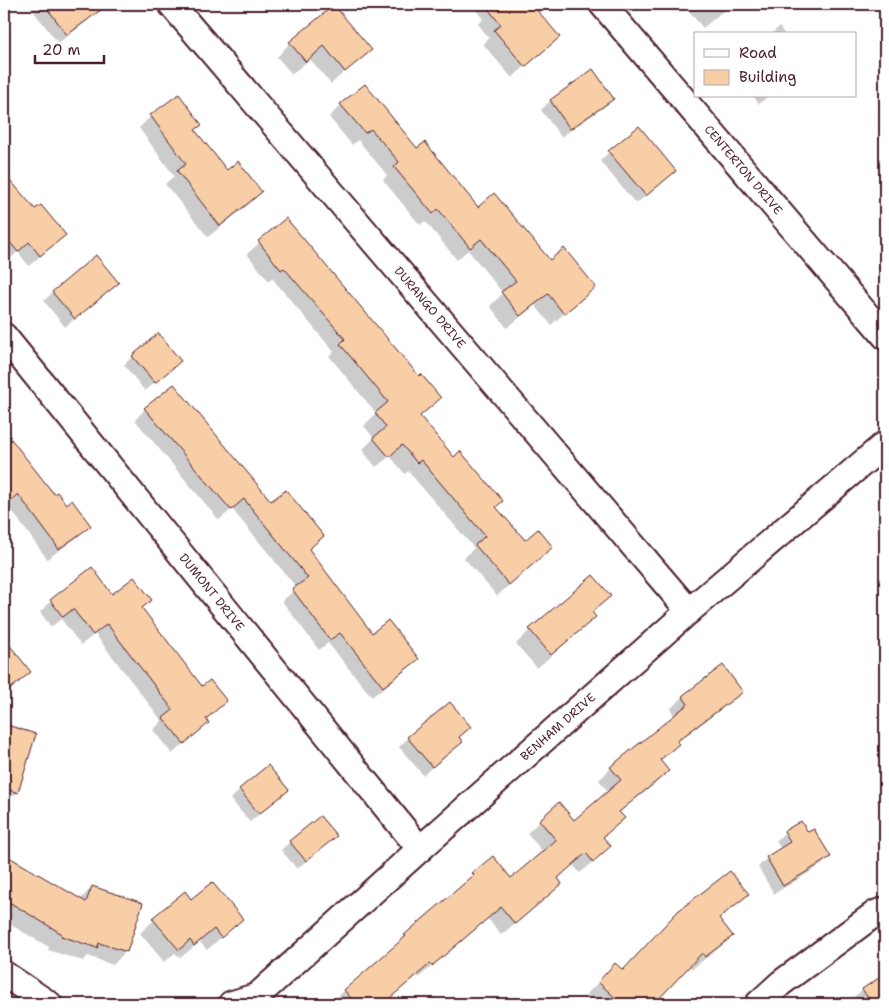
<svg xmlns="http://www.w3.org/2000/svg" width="889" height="1008" viewBox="0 0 889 1008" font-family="'Shantell Sans',sans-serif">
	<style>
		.shadow { fill: #0003 }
		.building { fill: #f8cea7; stroke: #4a1f2b }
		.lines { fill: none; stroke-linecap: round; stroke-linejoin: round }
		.minor-casing { stroke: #4a1f2b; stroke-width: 29 }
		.minor { stroke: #fff; stroke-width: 25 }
		.labels { text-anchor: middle; stroke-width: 4; stroke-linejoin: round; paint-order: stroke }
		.street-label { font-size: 12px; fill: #4a1f2b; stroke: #fff }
	</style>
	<rect width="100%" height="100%" fill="#fff"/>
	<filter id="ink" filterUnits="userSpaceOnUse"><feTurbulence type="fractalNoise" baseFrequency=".02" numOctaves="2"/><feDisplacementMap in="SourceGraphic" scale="10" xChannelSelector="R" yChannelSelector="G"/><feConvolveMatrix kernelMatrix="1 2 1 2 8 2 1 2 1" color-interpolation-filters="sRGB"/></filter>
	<g filter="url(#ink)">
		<g class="shadow">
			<path d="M28,4H87L94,13L86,22L58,43Z"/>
			<path d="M471,4H531L558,37L512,78L483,44L489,38L478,24L483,19Z"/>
			<path d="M683,4H731L703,28Z"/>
			<path d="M779,27L785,34H771Z"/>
			<path d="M290,43L370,49L331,84L310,59L292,74L277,57Z"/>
			<path d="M593,71L612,99L604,107L561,137L541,110L550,101Z"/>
			<path d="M753,96H768L759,104Z"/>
			<path d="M341,105L417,150L478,208L549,262L595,287L551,325L535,305L507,328L490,306L503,293L468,250L457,260L425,221L420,225L383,180L387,175L358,140L352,145L329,117Z"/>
			<path d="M151,116L194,131L227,172L261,192L249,204L208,237L165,184L174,176L139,128Z"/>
			<path d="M609,152L674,171L636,204L600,161Z"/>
			<path d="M4,175L35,211L64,235L29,266L18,252L6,262L4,259Z"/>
			<path d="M286,219L418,378L440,398L419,417L453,458L502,501L495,508L525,542L552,547L497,596L464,558L474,548L408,471L405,474L390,456L376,467L362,450L374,438L364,426L376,413L329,356L334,352L272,278L269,281L247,254Z"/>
			<path d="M108,291L65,327L44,301L52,293Z"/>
			<path d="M133,356L170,369L145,391L124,365Z"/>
			<path d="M145,409L271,503L372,635L417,659L406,670L372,697L328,643L319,650L282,601L297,588L232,509L219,520L135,420Z"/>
			<path d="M4,432L54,496L89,525L78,537L47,559L7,504L4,507Z"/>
			<path d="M92,569L112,595L151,600L141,609L202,688L226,701L205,720L207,723L196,734L172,754L153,730L162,721L95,634L81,645L61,619L51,627L40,612L51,601Z"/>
			<path d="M593,577L609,596L591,613L594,617L581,630L537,668L516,644L530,630Z"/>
			<path d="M4,640L30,672L4,696Z"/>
			<path d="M741,691L728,704L676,743L677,744L659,761L667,771L655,784L618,813L623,818L602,838L597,859L580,873L573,865L557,879L560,884L548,896L501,935L488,919L418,978L417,976L382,1004H329L393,949L405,936L493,858L511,879L543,852L527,833L559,804L574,821L608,792L599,780L611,768L675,716L670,709L683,697Z"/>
			<path d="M4,725L35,735L17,792L4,805Z"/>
			<path d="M408,738L452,751L423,775L399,747Z"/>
			<path d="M268,767L287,790L250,822L230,799Z"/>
			<path d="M785,832L807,834L829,857L820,866L774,894L758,867L767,858L781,849L776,841Z"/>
			<path d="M335,836L297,869L281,850L290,842Z"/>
			<path d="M4,855L80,900L92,887L126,951L113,965L88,956L83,961L48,950L49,947L4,921Z"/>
			<path d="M184,893L191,901L242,919L207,950L200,942L180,958L175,953L164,962L140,933Z"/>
			<path d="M747,894L718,919L731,936L719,948L692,969L689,965L652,1004H596L586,995L603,977L622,972Z"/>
			<path d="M885,975V1004H846L862,990Z"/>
		</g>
		<g class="building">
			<path d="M44,4H109L67,35Z"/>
			<path d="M484,4H532L560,37L525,67L494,30L501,25Z"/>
			<path d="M334,5L372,50L345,72L324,46L306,62L289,42Z"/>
			<path d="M593,69L614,99L570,129L550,100Z"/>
			<path d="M365,84L417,148L425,142L478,207L494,193L550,260L564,248L596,287L564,314L548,294L520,316L501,292L516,281L481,239L470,248L438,209L433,214L394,167L399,162L371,129L365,133L340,104Z"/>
			<path d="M179,94L202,125L195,130L227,170L238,161L262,192L220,226L177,171L186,164L150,115Z"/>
			<path d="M639,126L676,171L646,196L608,151Z"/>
			<path d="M4,173L35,209L41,205L66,235L40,256L29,242L18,252L4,235Z"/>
			<path d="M286,218L419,376L421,374L441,398L420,416L454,457L460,451L503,501L496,507L525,540L538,529L553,547L509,585L475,545L485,536L421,460L417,463L402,445L389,457L373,438L386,427L375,413L388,402L340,344L345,339L284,268L281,270L258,241Z"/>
			<path d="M96,255L119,283L75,319L52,292Z"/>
			<path d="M158,333L181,361L155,383L132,356Z"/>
			<path d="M174,384L271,501L286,490L324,536L309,549L372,633L388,620L419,659L383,687L340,633L330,640L292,589L308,578L244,499L231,510L144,408Z"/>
			<path d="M4,430L54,494L57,492L66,504L72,500L91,526L59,549L18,494L4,506Z"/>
			<path d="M92,567L112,594L134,577L152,600L142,608L202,686L210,680L227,701L206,719L209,723L184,744L163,718L173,710L107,624L93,635L73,609L63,617L50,600Z"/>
			<path d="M593,575L611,596L592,612L596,617L551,655L529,629Z"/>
			<path d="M4,638L31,672L4,694Z"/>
			<path d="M723,665L743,692L677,741L679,744L660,760L669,771L619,812L625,818L603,837L611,846L593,862L586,853L558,878L562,884L515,924L501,907L432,966L430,964L383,1004H356L344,990L406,936L404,935L474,875L472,873L493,856L511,878L556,840L539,820L559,802L574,820L621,780L610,767L688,704L682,696Z"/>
			<path d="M450,702L471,727L459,737L463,742L432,767L407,737Z"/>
			<path d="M4,724L36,734L18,793L4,788Z"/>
			<path d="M268,765L289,790L259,814L239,789Z"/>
			<path d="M320,816L337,836L306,861L289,841Z"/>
			<path d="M801,821L808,832L814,829L831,857L783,886L766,857L790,842L784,831Z"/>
			<path d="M4,854L86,902L92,886L143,903L127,952L99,943L97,948L61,936L62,934L4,899Z"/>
			<path d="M730,871L749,894L719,918L733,936L705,957L702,953L654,1004H622L598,982L615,963L623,970L678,911Z"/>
			<path d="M212,882L243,919L221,938L214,929L194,946L190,940L179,950L152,918L185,891L191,899Z"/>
			<path d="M885,974V1004H872L862,989Z"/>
		</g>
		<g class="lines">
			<g class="minor-casing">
				<g id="minor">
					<path id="s1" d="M171,4L689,611"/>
					<path id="s2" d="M602,4L885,336"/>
					<path id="s3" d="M4,336L420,849"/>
					<path d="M4,974L49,1004"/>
					<path id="s4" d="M231,1004L257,996L420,849L689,611L885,444"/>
					<path d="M758,1004L781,983L876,913L885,910"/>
				</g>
			</g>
			<use href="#minor" class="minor"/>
		</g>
	</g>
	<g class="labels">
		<g class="street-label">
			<text dy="4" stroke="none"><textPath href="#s2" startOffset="218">CENTERTON DRIVE</textPath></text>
			<text dy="4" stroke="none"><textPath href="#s1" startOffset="399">DURANGO DRIVE</textPath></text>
			<text dy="4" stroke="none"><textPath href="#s3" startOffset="330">DUMONT DRIVE</textPath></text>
			<text dy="4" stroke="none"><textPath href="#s4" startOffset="431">BENHAM DRIVE</textPath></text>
		</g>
	</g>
	<rect width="889" height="1008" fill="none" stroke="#fff" stroke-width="20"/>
	<rect x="10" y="10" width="869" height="988" fill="none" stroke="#4a1f2b" stroke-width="2" filter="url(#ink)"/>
	<rect x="694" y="32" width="162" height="65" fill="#ffffff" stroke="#b7a5aa"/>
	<rect x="704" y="49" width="25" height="8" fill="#ffffff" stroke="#b7a5aa"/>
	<text x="739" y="58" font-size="15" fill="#4a1f2b">Road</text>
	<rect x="704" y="70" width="25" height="15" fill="#f8cea7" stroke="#b7a5aa"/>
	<text x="739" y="82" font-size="15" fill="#4a1f2b">Building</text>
	<path d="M35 55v8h69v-8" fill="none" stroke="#4a1f2b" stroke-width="2.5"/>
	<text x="42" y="55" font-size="15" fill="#4a1f2b" stroke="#ffffff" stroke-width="4" paint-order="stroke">20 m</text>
</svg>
